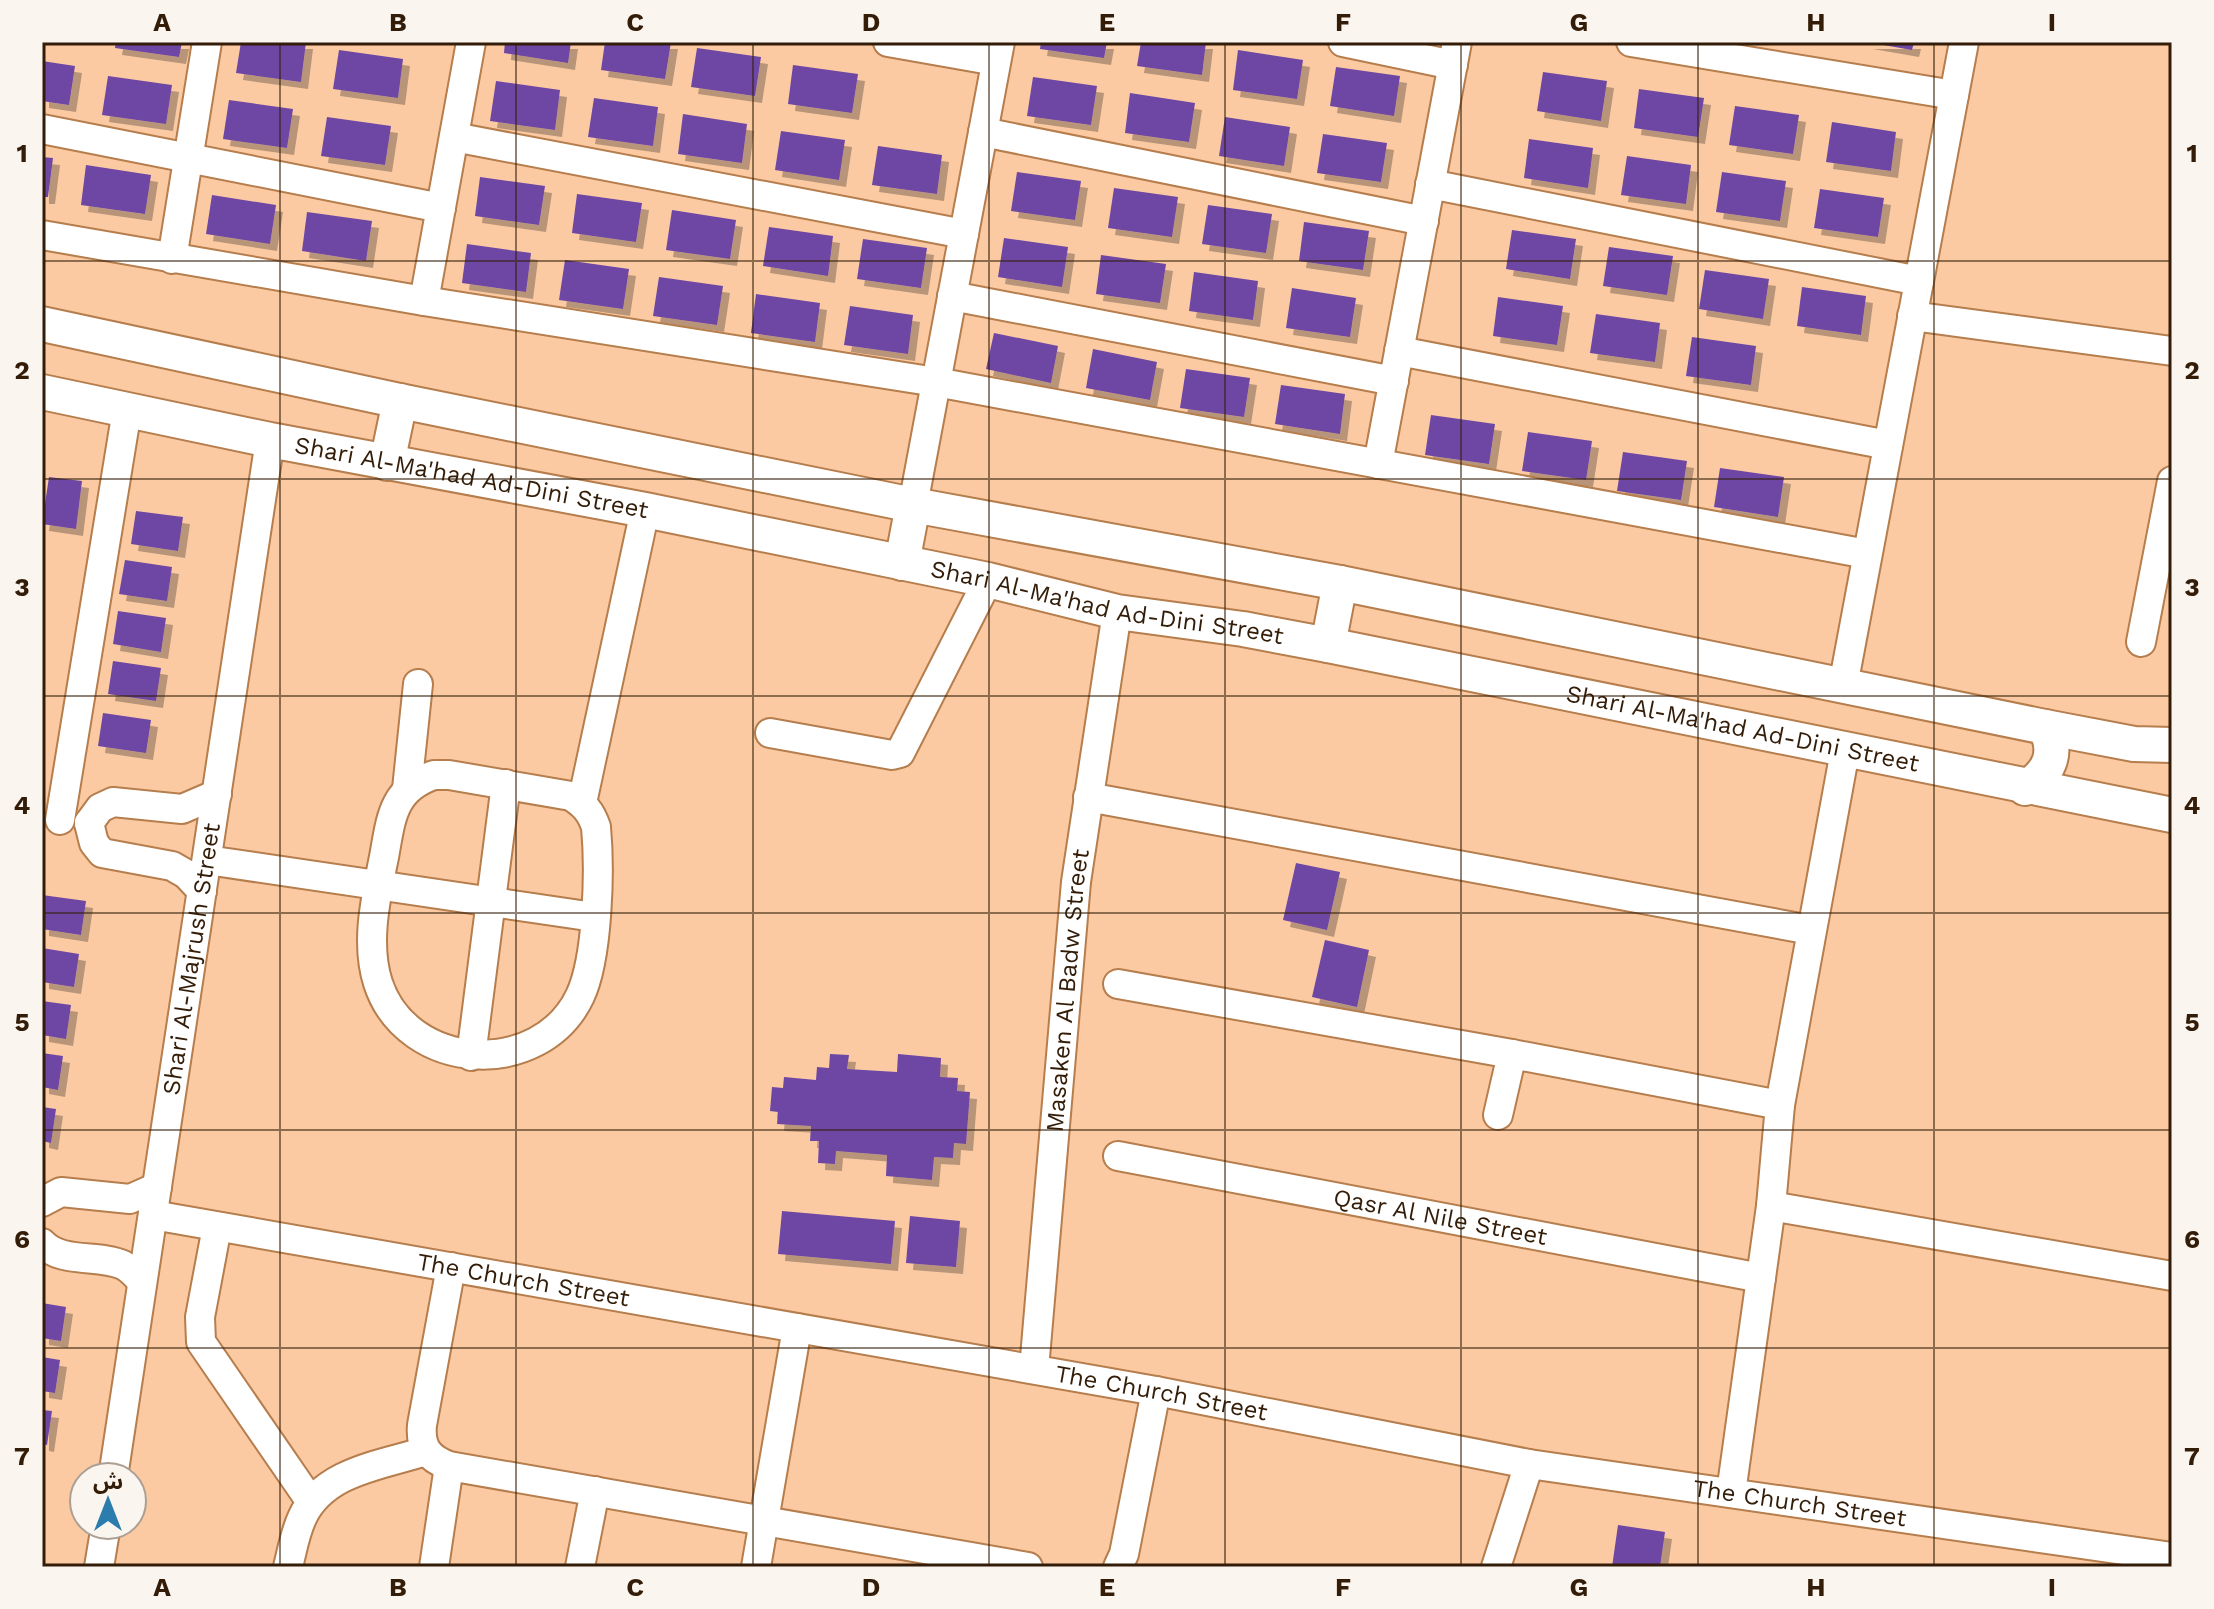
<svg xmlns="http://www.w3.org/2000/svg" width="2214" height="1609" viewBox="0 0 2214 1609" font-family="'Work Sans','Noto Sans Arabic',sans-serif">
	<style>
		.building { fill: #6d47a3; filter: url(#shadow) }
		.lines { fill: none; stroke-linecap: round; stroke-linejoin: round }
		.minor-casing { stroke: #b67d4d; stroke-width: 32 }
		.tertiary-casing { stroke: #b67d4d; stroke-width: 38 }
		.minor { stroke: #fff; stroke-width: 28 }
		.tertiary { stroke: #fff; stroke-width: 34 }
		.grid { fill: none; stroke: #331d08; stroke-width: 2; stroke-opacity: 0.55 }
		.labels { text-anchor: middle; stroke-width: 8; stroke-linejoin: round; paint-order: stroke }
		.street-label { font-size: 24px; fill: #331d08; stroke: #fbf5f0 }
		.neatline { fill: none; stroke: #331d08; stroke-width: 3 }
		.grid-label { font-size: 26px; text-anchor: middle; font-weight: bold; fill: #331d08 }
	</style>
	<defs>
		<filter id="shadow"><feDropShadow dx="7" dy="7" stdDeviation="0" flood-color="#0004"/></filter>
	</defs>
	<rect width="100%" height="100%" fill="#fbcaa3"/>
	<g class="building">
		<path d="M116,42H182L179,57L115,48Z"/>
		<path d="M241,42H306L301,82L236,73Z"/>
		<path d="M505,42H571L568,63L504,53Z"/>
		<path d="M605,42H671L665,79L601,70Z"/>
		<path d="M1041,42H1107L1104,58L1040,49Z"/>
		<path d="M1141,42H1206L1202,75L1137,66Z"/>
		<path d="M1866,42H1914L1912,50Z"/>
		<path d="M697,48L761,57L755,96L691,87Z"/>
		<path d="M339,50L403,59L398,98L333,89Z"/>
		<path d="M1238,50L1303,60L1297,99L1233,90Z"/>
		<path d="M42,61L75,66L69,105L42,101Z"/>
		<path d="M793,65L858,74L852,113L788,104Z"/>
		<path d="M1336,67L1400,76L1394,116L1330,106Z"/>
		<path d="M1543,72L1607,81L1601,121L1537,111Z"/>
		<path d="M108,76L172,85L166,124L102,115Z"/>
		<path d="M1033,77L1097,86L1091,125L1027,116Z"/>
		<path d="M496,81L560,90L555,130L490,121Z"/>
		<path d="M1639,89L1704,98L1698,137L1634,128Z"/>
		<path d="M1130,93L1195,103L1189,142L1125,133Z"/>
		<path d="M594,98L658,107L653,146L588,137Z"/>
		<path d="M229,100L293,109L287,148L223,139Z"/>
		<path d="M1735,106L1799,115L1793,154L1729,145Z"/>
		<path d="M683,114L747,124L742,163L678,154Z"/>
		<path d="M327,117L391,126L385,165L321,156Z"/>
		<path d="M1225,117L1290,127L1284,166L1219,156Z"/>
		<path d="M1832,122L1896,132L1891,171L1826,162Z"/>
		<path d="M781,131L845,140L839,180L775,170Z"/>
		<path d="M1323,134L1387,143L1381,182L1317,173Z"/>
		<path d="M1529,139L1593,148L1588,188L1524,178Z"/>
		<path d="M878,146L942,155L937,194L872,185Z"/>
		<path d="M1627,156L1691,165L1686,204L1621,195Z"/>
		<path d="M42,157L53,158L48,197H42Z"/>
		<path d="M86,165L151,175L145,214L81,205Z"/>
		<path d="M1017,172L1081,181L1075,220L1011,211Z"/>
		<path d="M1722,172L1786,181L1780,221L1716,212Z"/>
		<path d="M480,177L545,186L539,225L475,216Z"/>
		<path d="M1114,188L1178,197L1172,237L1108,228Z"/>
		<path d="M1820,189L1884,198L1878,237L1814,228Z"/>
		<path d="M577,194L642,203L636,242L572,233Z"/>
		<path d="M212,195L276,205L270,244L206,234Z"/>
		<path d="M1208,205L1272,214L1266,253L1202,244Z"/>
		<path d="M672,210L736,220L730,259L666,250Z"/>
		<path d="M307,212L372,221L366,261L302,251Z"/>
		<path d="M1304,222L1369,231L1363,270L1299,261Z"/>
		<path d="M769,227L833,236L828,276L763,266Z"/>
		<path d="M1512,230L1576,239L1570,279L1506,269Z"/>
		<path d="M1004,238L1068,247L1062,287L998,277Z"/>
		<path d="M863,239L927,248L921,288L857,279Z"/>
		<path d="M467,244L531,253L526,292L462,283Z"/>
		<path d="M1609,247L1673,256L1667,295L1603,286Z"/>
		<path d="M1101,255L1166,264L1160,303L1096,294Z"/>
		<path d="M565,260L629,269L623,309L559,300Z"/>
		<path d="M1705,270L1769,279L1763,319L1699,309Z"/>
		<path d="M1194,272L1258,281L1253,320L1189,311Z"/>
		<path d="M659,277L723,286L717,325L653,316Z"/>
		<path d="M1802,287L1866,296L1861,335L1797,326Z"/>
		<path d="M1292,288L1356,298L1350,337L1286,328Z"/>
		<path d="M756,294L820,303L815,342L751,333Z"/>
		<path d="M1498,297L1563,306L1557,345L1493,336Z"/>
		<path d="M850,306L913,315L908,354L844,345Z"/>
		<path d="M1596,314L1660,323L1655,362L1590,353Z"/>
		<path d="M994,333L1058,346L1051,383L986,369Z"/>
		<path d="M1692,337L1756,346L1751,385L1686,376Z"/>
		<path d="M1093,349L1157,362L1150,400L1086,388Z"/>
		<path d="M1186,369L1250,378L1244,417L1180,408Z"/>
		<path d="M1281,385L1345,394L1340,434L1275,424Z"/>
		<path d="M1431,415L1495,424L1489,464L1425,455Z"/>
		<path d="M1528,432L1592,441L1586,480L1522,471Z"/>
		<path d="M1623,452L1687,461L1681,500L1617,491Z"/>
		<path d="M1720,468L1784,477L1778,517L1714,507Z"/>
		<path d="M49,477L82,481L76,529L42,524Z"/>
		<path d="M136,511L183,517L178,551L131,544Z"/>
		<path d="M125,560L172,567L167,601L119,594Z"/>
		<path d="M118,611L166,618L161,652L113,644Z"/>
		<path d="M113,661L161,668L156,701L108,694Z"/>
		<path d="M103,713L151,720L146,753L98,746Z"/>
		<path d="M1296,863L1340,872L1327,930L1283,920Z"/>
		<path d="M42,895L86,901L81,935L42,929Z"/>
		<path d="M1325,940L1369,950L1357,1007L1312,997Z"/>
		<path d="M42,948L79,954L74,987L42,982Z"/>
		<path d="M42,1001L71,1005L66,1039L42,1035Z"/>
		<path d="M42,1053L63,1056L58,1090L42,1087Z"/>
		<path d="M830,1054L849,1055L847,1069L897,1072L898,1054L941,1058L940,1077L958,1078L957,1091L970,1092L966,1144L954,1143L953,1158L934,1157L932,1180L886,1176L887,1155L836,1151L835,1164L818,1163L819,1141H810L811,1126L777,1124L778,1112L770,1111L772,1087L783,1088L784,1077L816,1080L817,1067L829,1068Z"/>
		<path d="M42,1107L56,1109L51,1143L42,1141Z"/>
		<path d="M782,1211L895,1221L891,1264L778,1254Z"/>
		<path d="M910,1216L960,1221L956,1267L906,1263Z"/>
		<path d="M42,1303L66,1307L61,1341L42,1338Z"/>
		<path d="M42,1357L60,1360L55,1393L42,1391Z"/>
		<path d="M42,1410L52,1411L47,1445L42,1444Z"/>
		<path d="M1618,1525L1665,1532L1660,1567H1612Z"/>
	</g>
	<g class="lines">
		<g class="minor-casing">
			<g id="minor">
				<path d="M888,42L996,61"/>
				<path d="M1343,42L1453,65"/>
				<path d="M1631,42L1954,95"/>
				<path d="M42,129L441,208"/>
				<path d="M983,132L1424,221"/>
				<path d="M454,137L964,234"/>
				<path d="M1430,184L1919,281"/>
				<path d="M42,235L424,301L936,382L1867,554"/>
				<path d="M172,259L207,42"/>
				<path d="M952,296L1394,381"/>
				<path d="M424,301L471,42"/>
				<path d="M1912,316L2172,351"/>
				<path d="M1399,351L1888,445"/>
				<path d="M1378,464L1457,42"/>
				<path d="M913,505L1000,42"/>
				<path d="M2141,642L2172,481"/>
				<path d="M1843,686L1964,42"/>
				<path d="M770,733L892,755L900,753L988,580"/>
				<path d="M434,775H449L571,796C584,804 591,812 596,827C600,870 598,958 580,996C540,1080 407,1072 378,983C365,943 376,897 384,857C391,819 392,789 434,775Z"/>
				<path d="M407,789L418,684"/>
				<path d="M1088,797L1811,930"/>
				<path d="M582,803L645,510"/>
				<path d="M60,820L127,410"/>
				<path d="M89,823L94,843L102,853L172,866L186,874L202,891"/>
				<path d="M89,823L100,808L113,802L182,809L217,794"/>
				<path d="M207,860L594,917"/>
				<path d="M1118,984L1512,1054L1780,1105"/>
				<path d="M471,1056L506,784"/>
				<path d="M1498,1115L1512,1054"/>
				<path id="s1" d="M1118,1156L1761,1278"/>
				<path d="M42,1202L61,1192L130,1199L157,1187"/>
				<path d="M1771,1206L2172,1276"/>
				<path id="s2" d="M153,1215L1156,1391L1529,1464L2172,1557"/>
				<path d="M217,1227L200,1317L201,1342L311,1502"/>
				<path d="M42,1243C61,1264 99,1254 123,1265C131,1269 137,1276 142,1282"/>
				<path d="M451,1267L422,1425C420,1447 428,1458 449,1466L1028,1567"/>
				<path id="s3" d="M1034,1369L1076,882L1117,612"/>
				<path id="s4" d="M113,1477L270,440"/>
				<path d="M1731,1493L1771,1206L1780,1105L1845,751"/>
				<path d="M99,1567L106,1525"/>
				<path d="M288,1567C292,1551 295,1533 302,1518C323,1471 382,1465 426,1451"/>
				<path d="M434,1567L449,1466"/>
				<path d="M580,1567L595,1491"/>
				<path d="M756,1567L797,1328"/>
				<path d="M1118,1567L1124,1554L1156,1391"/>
				<path d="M1496,1567L1529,1464"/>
			</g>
		</g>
		<g class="tertiary-casing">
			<g id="tertiary">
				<path d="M42,324L400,401L913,505L1340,583L2045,727L2134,744L2172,745"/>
				<path id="s5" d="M42,392L270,440L645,510L988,580L1117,612L1243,629L1328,645L2172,815"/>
				<path d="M387,463L400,401"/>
				<path d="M902,563L913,505"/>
				<path d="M1328,645L1340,583"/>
				<path d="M2025,788C2049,774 2059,753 2045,727"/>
			</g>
		</g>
		<use href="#minor" class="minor"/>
		<use href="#tertiary" class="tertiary"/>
	</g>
	<path class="grid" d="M280,42V1567M516,42V1567M753,42V1567M989,42V1567M1225,42V1567M1461,42V1567M1698,42V1567M1934,42V1567M42,261H2172M42,479H2172M42,696H2172M42,913H2172M42,1130H2172M42,1348H2172"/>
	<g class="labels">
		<g class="street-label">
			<text dy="8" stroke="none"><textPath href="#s5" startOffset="438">Shari Al-Ma'had Ad-Dini Street</textPath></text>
			<text dy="8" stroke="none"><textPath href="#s5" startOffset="1086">Shari Al-Ma'had Ad-Dini Street</textPath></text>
			<text dy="8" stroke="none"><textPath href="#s5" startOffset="1734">Shari Al-Ma'had Ad-Dini Street</textPath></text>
			<text dy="8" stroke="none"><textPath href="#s4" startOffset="524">Shari Al-Majrush Street</textPath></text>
			<text dy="8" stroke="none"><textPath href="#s3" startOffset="380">Masaken Al Badw Street</textPath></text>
			<text dy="8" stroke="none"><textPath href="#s1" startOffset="328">Qasr Al Nile Street</textPath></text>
			<text dy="8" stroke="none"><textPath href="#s2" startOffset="376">The Church Street</textPath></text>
			<text dy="8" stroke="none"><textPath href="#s2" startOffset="1024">The Church Street</textPath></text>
			<text dy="8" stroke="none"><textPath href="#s2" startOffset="1672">The Church Street</textPath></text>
		</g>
	</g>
	<rect width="2214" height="1609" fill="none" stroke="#fbf5f0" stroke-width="88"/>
	<g transform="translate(108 1501)"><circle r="38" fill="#fbf5f0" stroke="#ab9f93" stroke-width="2"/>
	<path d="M0-6L14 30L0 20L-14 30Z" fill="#2c7cad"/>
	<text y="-12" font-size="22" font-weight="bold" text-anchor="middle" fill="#331d08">ش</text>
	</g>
	<rect x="44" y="44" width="2126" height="1521" class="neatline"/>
	<g class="grid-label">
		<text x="162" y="31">A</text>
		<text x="398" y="31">B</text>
		<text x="635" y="31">C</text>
		<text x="871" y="31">D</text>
		<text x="1107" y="31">E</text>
		<text x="1343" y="31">F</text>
		<text x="1579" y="31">G</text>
		<text x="1816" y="31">H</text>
		<text x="2052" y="31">I</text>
		<text x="22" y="162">1</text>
		<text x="2192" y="162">1</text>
		<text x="22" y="379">2</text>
		<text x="2192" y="379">2</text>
		<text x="22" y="596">3</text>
		<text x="2192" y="596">3</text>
		<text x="22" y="814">4</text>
		<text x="2192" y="814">4</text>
		<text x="22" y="1031">5</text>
		<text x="2192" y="1031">5</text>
		<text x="22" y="1248">6</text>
		<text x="2192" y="1248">6</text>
		<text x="22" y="1465">7</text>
		<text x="2192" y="1465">7</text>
		<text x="162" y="1596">A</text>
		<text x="398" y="1596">B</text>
		<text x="635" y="1596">C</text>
		<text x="871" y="1596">D</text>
		<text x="1107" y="1596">E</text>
		<text x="1343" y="1596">F</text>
		<text x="1579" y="1596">G</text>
		<text x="1816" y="1596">H</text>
		<text x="2052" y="1596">I</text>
	</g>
</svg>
